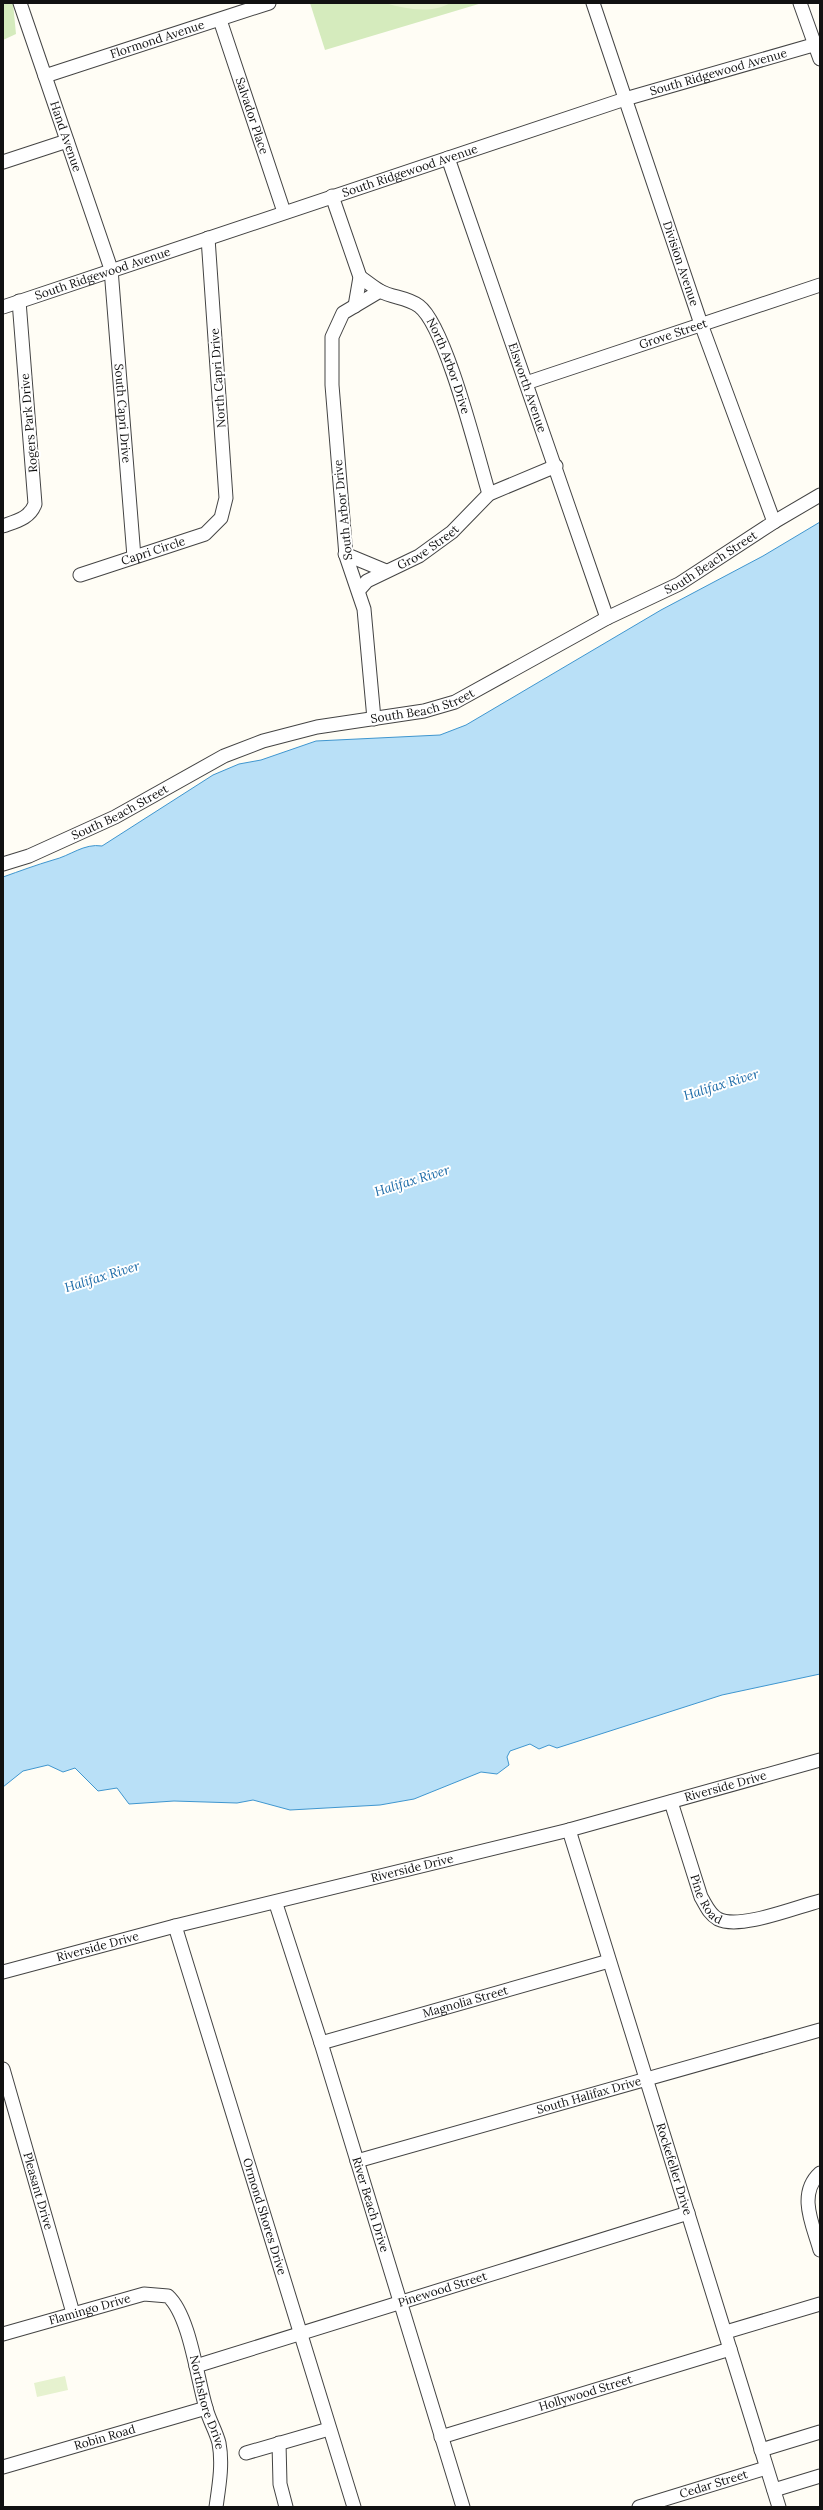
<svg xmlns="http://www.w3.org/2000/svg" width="823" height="2510" viewBox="0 0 823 2510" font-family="Lora,serif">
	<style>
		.green { fill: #d5ebbd }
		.pitch { fill: #e6f2cf }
		.water { fill: #b9e0f7; stroke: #3f96cf }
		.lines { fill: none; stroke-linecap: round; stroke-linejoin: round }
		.minor-casing { stroke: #444; stroke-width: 15 }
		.minor { stroke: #fff; stroke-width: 13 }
		.labels { text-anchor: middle; stroke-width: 4; stroke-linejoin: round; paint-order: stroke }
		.street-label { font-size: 12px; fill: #111; stroke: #fff }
		.water-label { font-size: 13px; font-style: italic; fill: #1768a6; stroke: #fff }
	</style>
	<rect width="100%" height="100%" fill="#fffdf5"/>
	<g class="green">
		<path d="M3,3H13L16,34L3,40Z"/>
		<path d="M310,3H482L325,50Z"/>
	</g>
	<g class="pitch">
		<path d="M385,3H450C432,14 405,9 385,3Z"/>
		<path d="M65,2376L68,2390L37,2397L34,2383Z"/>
	</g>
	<path class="water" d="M820,522V1674L722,1695L557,1748L549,1745L539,1749L530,1744L510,1751L507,1757L509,1765L497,1774L481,1772L414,1799L380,1805L290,1810L253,1800L237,1803L174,1801L129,1804L117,1788L98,1791L75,1768L63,1772L48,1765L23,1771L3,1787V877C20,871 36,865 53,860C70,856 84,843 102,846L213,775L239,764L261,760L316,741L440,735L466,725L661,610L763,556Z"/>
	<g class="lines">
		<g class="minor-casing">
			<g id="minor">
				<path id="s1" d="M20,3L111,269L134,557"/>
				<path id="s2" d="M593,3L701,324L774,522"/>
				<path d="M800,3L820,59"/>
				<path id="s3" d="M220,20L284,212"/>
				<path id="s4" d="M45,76L269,3"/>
				<path id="s5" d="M448,158L607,618"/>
				<path d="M3,162L67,141"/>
				<path d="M332,196L360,277L355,306"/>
				<path id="s6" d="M360,277C366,281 373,287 380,291C393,298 407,297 419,306C446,326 478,458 489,494"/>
				<path id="s7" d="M3,307L625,99L820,43"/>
				<path id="s8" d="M526,383L820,285"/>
				<path d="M3,526C17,521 30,518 35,504L19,301"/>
				<path d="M345,554L386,571"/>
				<path id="s9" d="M80,575L205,534L221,518L226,498L208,238"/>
				<path id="s10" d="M359,590L367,581L419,556L452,532L489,494L556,466"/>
				<path d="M374,719L364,609L346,556L332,385V337L343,313L380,291"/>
				<path id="s11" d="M3,864L29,856L115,817L224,756L263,741L317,727L424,711L455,702L607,618L679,584L774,522L820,495"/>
				<path id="s12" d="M671,1802L701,1897C706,1905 709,1914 718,1919C740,1930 796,1907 820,1901"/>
				<path id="s13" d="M569,1830L779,2507"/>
				<path id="s14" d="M276,1904L321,2043L463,2507"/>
				<path id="s15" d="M175,1926L354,2507"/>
				<path id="s16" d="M3,1972L175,1926L569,1830L820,1760"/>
				<path id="s17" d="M321,2043L609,1961"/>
				<path id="s18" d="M3,2069L73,2313"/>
				<path id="s19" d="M357,2161L820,2030"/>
				<path d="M820,2173C797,2194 813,2225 820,2250"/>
				<path d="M726,2332L820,2304"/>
				<path id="s20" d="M3,2334L144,2294L168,2296C190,2316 197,2379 206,2408C209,2420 216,2431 219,2443C223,2464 219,2486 216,2507"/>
				<path id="s21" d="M196,2366L688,2213"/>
				<path id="s22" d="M441,2437L730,2349"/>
				<path d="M279,2443L280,2484L286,2507"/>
				<path d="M761,2450L820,2432"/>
				<path d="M246,2453L329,2429"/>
				<path id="s23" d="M3,2467L206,2408"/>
				<path d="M774,2490L820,2476"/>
				<path id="s24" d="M639,2507L766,2468"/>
			</g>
		</g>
		<use href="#minor" class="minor"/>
	</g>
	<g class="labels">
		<g class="street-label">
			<text dy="4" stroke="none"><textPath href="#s4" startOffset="118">Flormond Avenue</textPath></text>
			<text dy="4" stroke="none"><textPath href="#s7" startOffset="753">South Ridgewood Avenue</textPath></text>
			<text dy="4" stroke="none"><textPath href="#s3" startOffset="101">Salvador Place</textPath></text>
			<text dy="4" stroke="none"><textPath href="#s1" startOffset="141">Hand Avenue</textPath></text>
			<text dy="4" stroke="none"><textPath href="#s7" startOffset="429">South Ridgewood Avenue</textPath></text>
			<text dy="4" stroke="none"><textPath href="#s2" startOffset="275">Division Avenue</textPath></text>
			<text dy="4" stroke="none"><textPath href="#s7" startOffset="105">South Ridgewood Avenue</textPath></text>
			<text dy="4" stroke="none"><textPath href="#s8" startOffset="155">Grove Street</textPath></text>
			<text dy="4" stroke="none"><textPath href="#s6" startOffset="134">North Arbor Drive</textPath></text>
			<text transform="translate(218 378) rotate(-94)" y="4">North Capri Drive</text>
			<text dy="4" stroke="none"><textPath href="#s5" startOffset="243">Elsworth Avenue</textPath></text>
			<text dy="4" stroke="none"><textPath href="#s1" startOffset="426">South Capri Drive</textPath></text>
			<text transform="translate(29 423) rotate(-95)" y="4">Rogers Park Drive</text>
			<text transform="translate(343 510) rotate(-96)" y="4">South Arbor Drive</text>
			<text dy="4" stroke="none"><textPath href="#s10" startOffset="82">Grove Street</textPath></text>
			<text dy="4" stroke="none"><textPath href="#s9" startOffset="77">Capri Circle</textPath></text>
			<text dy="4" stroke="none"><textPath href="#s11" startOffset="776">South Beach Street</textPath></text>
			<text dy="4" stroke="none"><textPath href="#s11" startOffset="452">South Beach Street</textPath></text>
			<text dy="4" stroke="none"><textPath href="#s11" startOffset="128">South Beach Street</textPath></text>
			<text dy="4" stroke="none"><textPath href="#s16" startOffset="746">Riverside Drive</textPath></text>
			<text dy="4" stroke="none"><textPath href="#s16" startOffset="422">Riverside Drive</textPath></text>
			<text dy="4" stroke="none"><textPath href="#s12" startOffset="104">Pine Road</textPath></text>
			<text dy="4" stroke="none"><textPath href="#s16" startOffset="98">Riverside Drive</textPath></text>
			<text dy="4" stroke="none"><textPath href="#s17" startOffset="150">Magnolia Street</textPath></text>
			<text dy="4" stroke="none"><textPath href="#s19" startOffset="241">South Halifax Drive</textPath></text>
			<text dy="4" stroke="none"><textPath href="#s13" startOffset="355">Rockefeller Drive</textPath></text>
			<text dy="4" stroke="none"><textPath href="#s18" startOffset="127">Pleasant Drive</textPath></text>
			<text dy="4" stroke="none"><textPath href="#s14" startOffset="315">River Beach Drive</textPath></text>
			<text dy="4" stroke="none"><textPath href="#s15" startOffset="304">Ormond Shores Drive</textPath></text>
			<text dy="4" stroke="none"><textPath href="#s21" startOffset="258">Pinewood Street</textPath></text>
			<text dy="4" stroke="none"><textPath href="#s20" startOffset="90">Flamingo Drive</textPath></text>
			<text dy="4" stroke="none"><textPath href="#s22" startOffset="151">Hollywood Street</textPath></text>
			<text dy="4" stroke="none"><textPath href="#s20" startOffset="285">Northshore Drive</textPath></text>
			<text dy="4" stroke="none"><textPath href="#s23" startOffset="106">Robin Road</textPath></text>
			<text dy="4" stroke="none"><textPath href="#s24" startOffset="78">Cedar Street</textPath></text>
		</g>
		<g class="water-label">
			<text transform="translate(721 1084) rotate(-17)" y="5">Halifax River</text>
			<text transform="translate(412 1180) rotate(-17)" y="5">Halifax River</text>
			<text transform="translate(102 1276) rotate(-17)" y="5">Halifax River</text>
		</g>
	</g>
	<rect width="823" height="2510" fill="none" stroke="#111111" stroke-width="8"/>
</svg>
